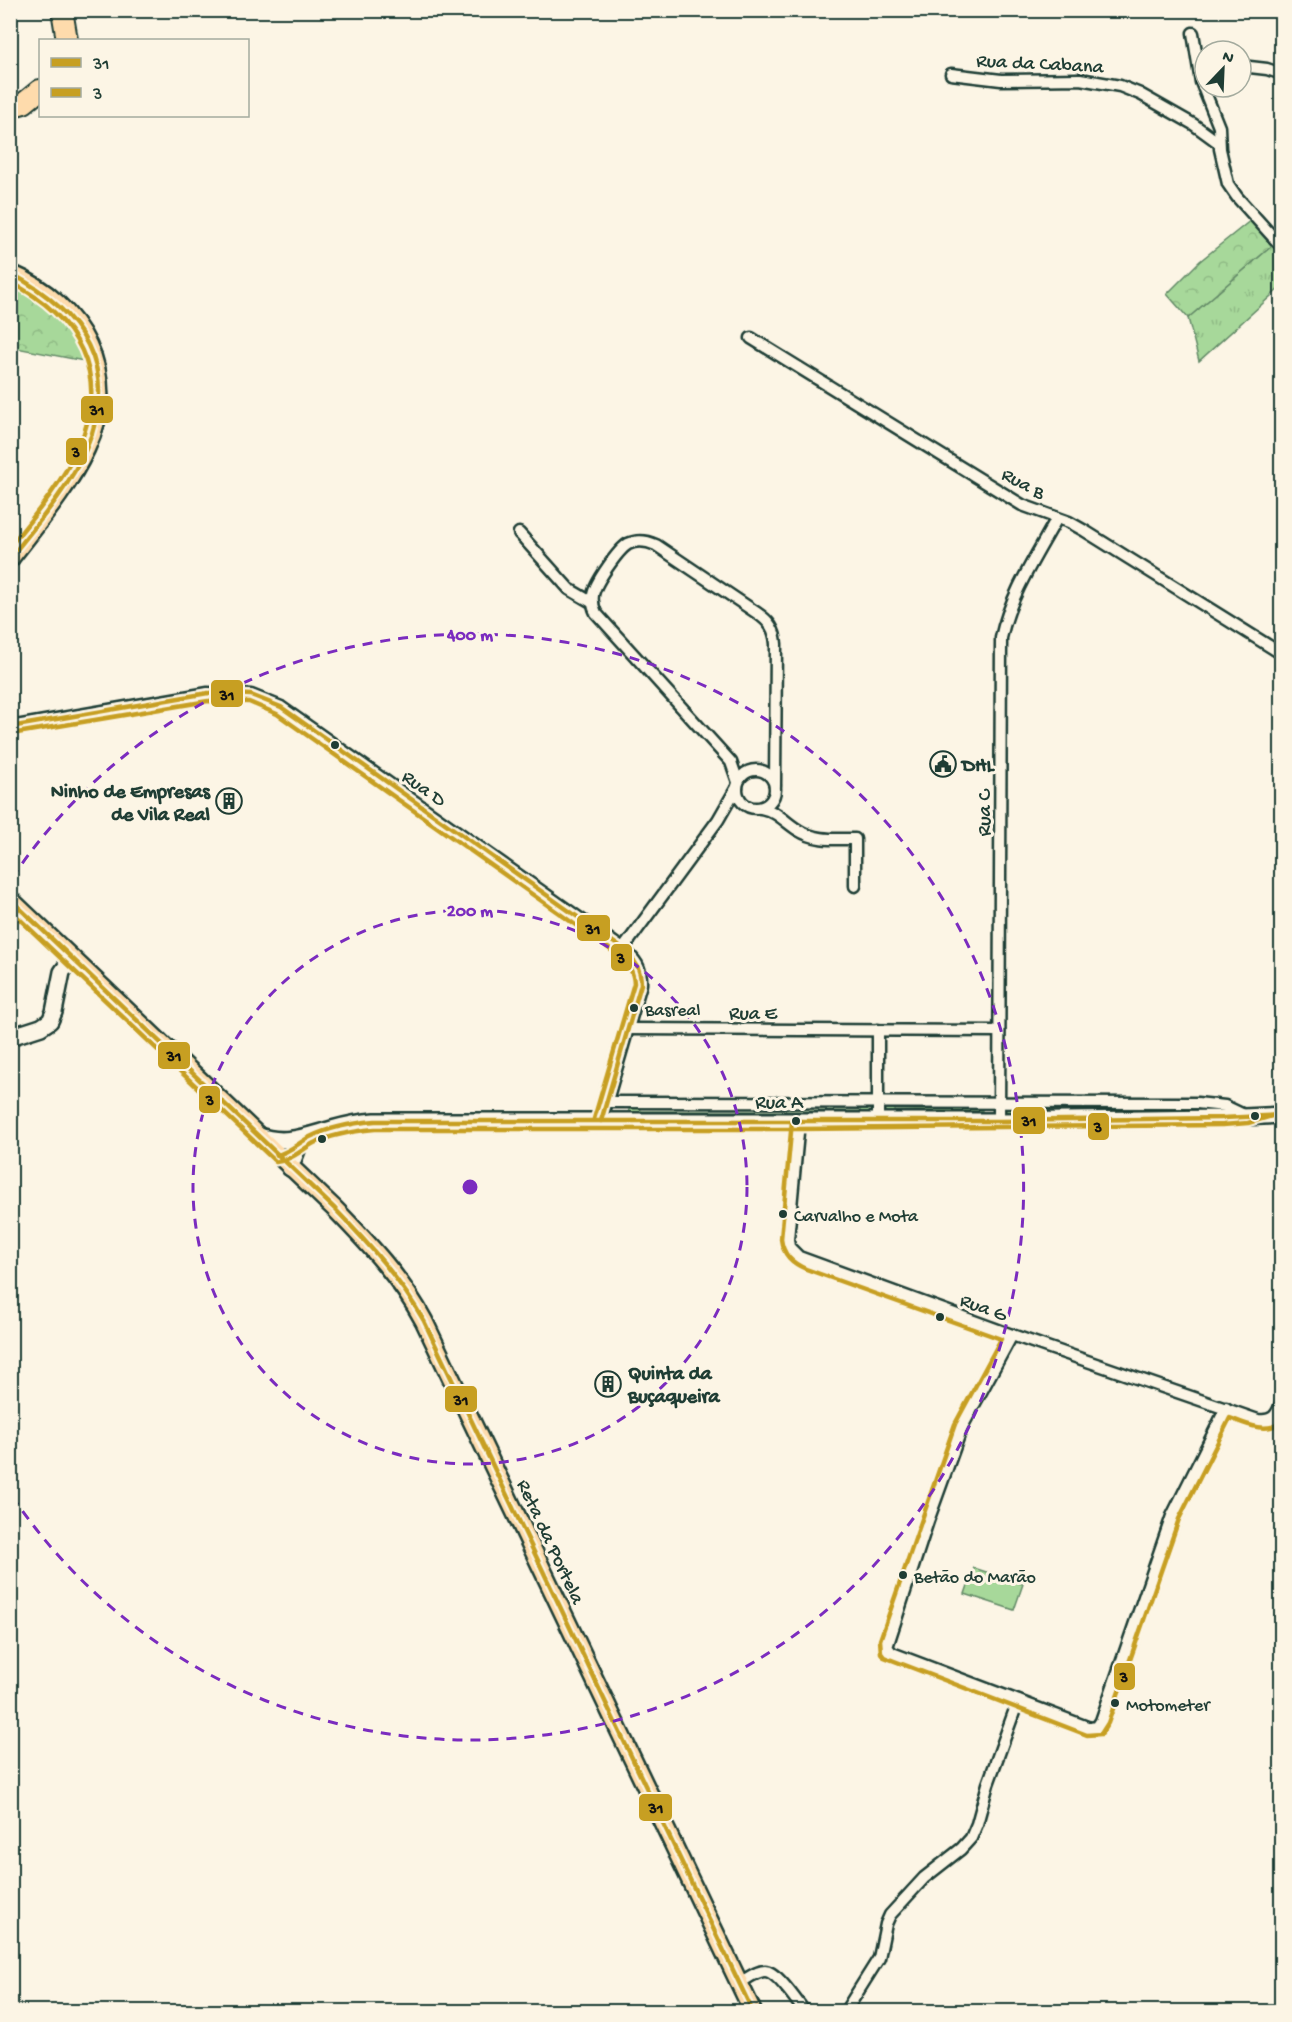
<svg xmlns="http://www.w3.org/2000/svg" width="1292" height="2022" viewBox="0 0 1292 2022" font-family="'Gochi Hand',sans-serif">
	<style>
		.grass { fill: url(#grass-tufts); stroke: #638a67; stroke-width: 1.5 }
		.forest { fill: url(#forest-crowns); stroke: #638a67; stroke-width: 1.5 }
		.pitch { fill: #a7d89a; stroke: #638a67; stroke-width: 1.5 }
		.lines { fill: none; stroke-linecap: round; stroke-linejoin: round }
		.street-casing { stroke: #1f3d34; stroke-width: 15 }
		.secondary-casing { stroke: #1f3d34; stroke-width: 20 }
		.primary-casing { stroke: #1f3d34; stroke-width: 21 }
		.highway-casing { stroke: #1f3d34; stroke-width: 24 }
		.street { stroke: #fcf5e5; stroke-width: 10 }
		.secondary { stroke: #fcf5e5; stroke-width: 15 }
		.primary { stroke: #fedbac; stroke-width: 16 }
		.highway { stroke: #fedbac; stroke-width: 20 }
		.bus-1-casing { stroke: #fcf5e5; stroke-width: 9 }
		.bus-2-casing { stroke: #fcf5e5; stroke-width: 9 }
		.bus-1 { stroke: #c79f22; stroke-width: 4.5 }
		.bus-2 { stroke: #c79f22; stroke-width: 4.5 }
		.ring { fill: none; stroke: #7b2cbf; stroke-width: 3; stroke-dasharray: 10 8 }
		.bus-dot { fill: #1f3d34; stroke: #fcf5e5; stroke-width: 2 }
		.labels { text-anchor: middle; stroke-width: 6; stroke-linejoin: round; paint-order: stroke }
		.bus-label { font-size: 18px; fill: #1f3d34; stroke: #fcf5e5; text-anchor: start }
		.street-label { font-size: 20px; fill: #1f3d34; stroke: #fcf5e5 }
		.poi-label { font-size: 20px; font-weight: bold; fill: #1f3d34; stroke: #fcf5e5; text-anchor: start }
		.centre { fill: #7b2cbf; stroke: #fcf5e5; stroke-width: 3 }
		.ring-label { font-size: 18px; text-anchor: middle; font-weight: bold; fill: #7b2cbf; stroke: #fcf5e5; stroke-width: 6; stroke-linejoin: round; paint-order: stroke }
		.line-badge { stroke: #fcf5e5; stroke-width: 2 }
		.pale-badge-label { font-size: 16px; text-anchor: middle; font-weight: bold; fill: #111 }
	</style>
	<defs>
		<pattern id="grass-tufts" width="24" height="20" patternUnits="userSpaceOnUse" patternTransform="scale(1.5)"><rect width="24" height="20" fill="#a7d89a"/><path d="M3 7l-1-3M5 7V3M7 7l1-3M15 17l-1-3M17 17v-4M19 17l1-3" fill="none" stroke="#8fba85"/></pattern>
		<pattern id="forest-crowns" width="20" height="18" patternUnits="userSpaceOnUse" patternTransform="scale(1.5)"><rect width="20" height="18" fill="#a7d89a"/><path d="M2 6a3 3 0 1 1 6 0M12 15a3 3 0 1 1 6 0" fill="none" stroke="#8fba85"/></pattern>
	</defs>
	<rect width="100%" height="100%" fill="#fcf5e5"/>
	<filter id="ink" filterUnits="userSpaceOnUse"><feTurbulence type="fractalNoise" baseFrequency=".0167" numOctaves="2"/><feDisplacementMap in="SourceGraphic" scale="12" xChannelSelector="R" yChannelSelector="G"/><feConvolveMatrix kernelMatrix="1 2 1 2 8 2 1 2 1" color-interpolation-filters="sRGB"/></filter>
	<g filter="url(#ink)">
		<g class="grass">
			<path d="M1274,244L1281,253V287L1199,361L1188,318Z"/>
			<path d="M631,1106L637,1107L642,1111H860L861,1107L869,1108V1114L633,1115L629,1110Z"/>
			<path d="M1011,1106L1016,1110L1183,1109L1194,1107V1113L1005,1114L1004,1107Z"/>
			<path d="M890,1107L895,1111L982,1110V1113L883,1114V1108Z"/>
		</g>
		<g class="forest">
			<path d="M1251,220L1274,244L1188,318L1167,294L1200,261Z"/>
			<path d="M10,278L61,313L89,362L11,347Z"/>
		</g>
		<path class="pitch" d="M974,1568L1023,1584L1014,1610L965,1594Z"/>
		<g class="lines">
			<g class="street-casing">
				<g id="street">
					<path d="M1193,33L1201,82L1219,127L1220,149L1228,184L1237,197L1282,247"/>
					<path d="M1241,66L1267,69L1282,74"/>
					<path d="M951,74L1001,80L1080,79L1120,86L1140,94L1193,124L1219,143"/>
					<path d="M751,338L1022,505L1069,522L1085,531L1282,654"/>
					<path d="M519,533L569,589L593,603"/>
					<path d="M10,727L208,693L251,695L281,707L623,949C635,959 642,968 641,984L601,1121"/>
					<circle cx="756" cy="789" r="19"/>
					<path d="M738,782L731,762L596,613C593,607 592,602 593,595C595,583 618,550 628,544C638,539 647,541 656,545L757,613C769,621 775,629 776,644L775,785"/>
					<path d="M761,808C777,811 785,822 798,830C815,841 835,839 855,839V886"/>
					<path d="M623,949L718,820L737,787"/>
					<path d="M628,1029L999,1031"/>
					<path d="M607,1102L1197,1103L1225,1106L1246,1116"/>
					<path d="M878,1121V1030"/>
					<path d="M999,1121L1001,638C1010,595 1036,556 1057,518"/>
					<path d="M799,1122L788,1239L789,1247L799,1257L1012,1335L1258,1420C1273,1422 1277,1415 1282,1401"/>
					<path d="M1012,1335L962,1427L928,1521L887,1647L892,1653L1090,1728L1097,1727L1101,1721L1172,1516L1226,1408"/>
					<path d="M739,1983C747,1979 756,1971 765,1971C777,1971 797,2002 805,2012"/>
					<path d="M845,2012L879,1958L886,1924L890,1915L924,1878L961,1849L971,1838L977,1824L988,1784L1018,1701"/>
				</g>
			</g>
			<g class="secondary-casing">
				<g id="secondary">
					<path d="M10,1037L41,1027L50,1021L54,1012L62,972L72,958"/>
					<path d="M257,1135C284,1146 306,1136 332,1129C346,1125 360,1122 375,1121H999L1223,1118L1282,1115"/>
					<path d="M290,1168L299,1145"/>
				</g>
			</g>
			<g class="primary-casing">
				<g id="primary">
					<path d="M10,273C81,303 122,376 86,449C68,488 36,525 10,559"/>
					<path d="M10,899L335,1209C369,1244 401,1278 424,1321L753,2012"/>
				</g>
			</g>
			<g class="highway-casing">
				<g id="highway">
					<path d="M62,10L67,40"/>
					<path d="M10,107L24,103L40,90"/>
				</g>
			</g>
			<use href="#street" class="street"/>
			<use href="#secondary" class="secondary"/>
			<use href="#primary" class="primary"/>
			<use href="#highway" class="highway"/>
			<g class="bus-1-casing">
				<g id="bus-1">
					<path d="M10,273C82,311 121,369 86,449C68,489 37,524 10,558"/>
					<path d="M10,727L208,693L251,695L281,707L623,949C634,959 641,968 641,984L601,1121"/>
					<path d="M10,899L335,1209C369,1244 400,1279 424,1321L753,2012"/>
					<path d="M277,1155C290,1152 298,1143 310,1137C330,1127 353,1123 375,1121H999L1223,1118L1282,1115"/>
				</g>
			</g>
			<g class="bus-2-casing">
				<g id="bus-2">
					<path d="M10,282C77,316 112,375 78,448C61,484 35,515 10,546"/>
					<path d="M11,734L208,701L249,702L277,714L618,955C628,963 633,970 634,983L594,1119"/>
					<path d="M10,910L276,1162C292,1160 301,1150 314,1143C333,1134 355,1131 375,1129H799L1223,1125L1248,1123L1282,1113"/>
					<path d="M792,1121L781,1239C783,1255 792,1263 806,1269L1001,1339L955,1424L880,1640L881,1653L884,1657L1087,1735L1101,1734L1108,1723L1179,1519L1230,1418C1245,1424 1268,1435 1282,1421"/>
				</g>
			</g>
			<use href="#bus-1" class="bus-1"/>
			<use href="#bus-2" class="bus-2"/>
		</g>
	</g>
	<g class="ring">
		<circle cx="470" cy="1187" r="277"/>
		<path d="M12 878A553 553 0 1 1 12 1496"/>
	</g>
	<defs>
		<g id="civic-ring" transform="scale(1.35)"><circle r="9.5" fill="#fcf5e5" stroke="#1f3d34" stroke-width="1.5"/><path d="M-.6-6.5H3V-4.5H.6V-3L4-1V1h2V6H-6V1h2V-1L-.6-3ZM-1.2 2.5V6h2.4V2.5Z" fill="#1f3d34"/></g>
		<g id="building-ring" transform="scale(1.35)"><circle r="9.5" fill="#fcf5e5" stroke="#1f3d34" stroke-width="1.5"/><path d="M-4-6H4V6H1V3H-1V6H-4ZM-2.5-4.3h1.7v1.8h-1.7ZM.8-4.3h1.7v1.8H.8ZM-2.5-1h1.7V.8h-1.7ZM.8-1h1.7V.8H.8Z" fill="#1f3d34"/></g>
	</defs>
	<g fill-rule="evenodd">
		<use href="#civic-ring" x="943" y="764"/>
		<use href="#building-ring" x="229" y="801"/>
		<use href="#building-ring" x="608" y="1384"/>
	</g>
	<g class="bus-dot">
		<circle cx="335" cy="745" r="5"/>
		<circle cx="634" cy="1008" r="5"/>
		<circle cx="1255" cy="1116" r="5"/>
		<circle cx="796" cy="1121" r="5"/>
		<circle cx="322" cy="1139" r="5"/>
		<circle cx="783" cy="1214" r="5"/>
		<circle cx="940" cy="1317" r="5"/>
		<circle cx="903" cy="1575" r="5"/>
		<circle cx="1115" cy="1703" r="5"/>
	</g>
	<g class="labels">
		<g class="bus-label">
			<text x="645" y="1015">Basreal</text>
			<text x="794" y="1221">Carvalho e Mota</text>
			<text x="914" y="1582">Betão do Marão</text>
			<text x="1126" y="1710">Motometer</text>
		</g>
		<g class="street-label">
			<text transform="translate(1040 62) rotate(3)" y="7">Rua da Cabana</text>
			<text transform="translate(1024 482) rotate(28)" y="7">Rua B</text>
			<text transform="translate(425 787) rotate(35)" y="7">Rua D</text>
			<text transform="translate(983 813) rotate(-90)" y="7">Rua C</text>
			<text x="753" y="1019">Rua E</text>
			<text x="779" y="1108">Rua A</text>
			<text transform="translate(984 1306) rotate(20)" y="7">Rua G</text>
			<text transform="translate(552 1541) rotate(65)" y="7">Reta da Portela</text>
		</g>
		<g class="poi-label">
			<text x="962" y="771">DHL</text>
			<text x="210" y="797" text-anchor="end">Ninho de Empresas<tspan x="210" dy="23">de Vila Real</tspan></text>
			<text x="628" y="1379">Quinta da<tspan x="628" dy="23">Buçaqueira</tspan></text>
		</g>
	</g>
	<circle cx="470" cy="1187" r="9" class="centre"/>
	<g class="ring-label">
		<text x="470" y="640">400 m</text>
		<text x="470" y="916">200 m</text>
	</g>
	<g class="line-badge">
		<rect x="80" y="395" width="34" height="29" rx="6" fill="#c79f22"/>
		<rect x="65" y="437" width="23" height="29" rx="6" fill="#c79f22"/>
		<rect x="210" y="679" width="34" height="29" rx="6" fill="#c79f22"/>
		<rect x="576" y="914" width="35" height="28" rx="6" fill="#c79f22"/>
		<rect x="610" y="943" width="23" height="29" rx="6" fill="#c79f22"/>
		<rect x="157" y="1041" width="34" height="29" rx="6" fill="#c79f22"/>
		<rect x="198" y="1085" width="23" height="29" rx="6" fill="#c79f22"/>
		<rect x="1012" y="1106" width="34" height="29" rx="6" fill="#c79f22"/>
		<rect x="1087" y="1112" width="23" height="29" rx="6" fill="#c79f22"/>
		<rect x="444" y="1385" width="34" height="28" rx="6" fill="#c79f22"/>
		<rect x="1113" y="1662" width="23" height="29" rx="6" fill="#c79f22"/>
		<rect x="638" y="1793" width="35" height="29" rx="6" fill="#c79f22"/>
	</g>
	<g class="pale-badge-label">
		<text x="97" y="415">31</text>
		<text x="76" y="457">3</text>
		<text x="227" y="700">31</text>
		<text x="593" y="934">31</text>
		<text x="621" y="963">3</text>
		<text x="174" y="1061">31</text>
		<text x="210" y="1105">3</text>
		<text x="1029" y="1126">31</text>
		<text x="1098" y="1132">3</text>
		<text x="461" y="1405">31</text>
		<text x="1124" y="1682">3</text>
		<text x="656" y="1813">31</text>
	</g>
	<rect width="1292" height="2022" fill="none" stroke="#fcf5e5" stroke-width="36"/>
	<rect x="18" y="18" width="1256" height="1986" fill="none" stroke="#1f3d34" stroke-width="2" filter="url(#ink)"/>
	<rect x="39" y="39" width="210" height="78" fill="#fcf5e5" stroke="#a4ab9e" stroke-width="1.5"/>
	<rect x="51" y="58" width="30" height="9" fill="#c79f22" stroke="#a4ab9e" stroke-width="1.5"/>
	<text x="93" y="69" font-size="18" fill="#1f3d34">31</text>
	<rect x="51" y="88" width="30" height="9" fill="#c79f22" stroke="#a4ab9e" stroke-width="1.5"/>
	<text x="93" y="99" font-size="18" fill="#1f3d34">3</text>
	<g transform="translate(1223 69) rotate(23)"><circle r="28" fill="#fcf5e5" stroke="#a4ab9e" stroke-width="1.5"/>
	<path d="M0-4.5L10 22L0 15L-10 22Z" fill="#1f3d34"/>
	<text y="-9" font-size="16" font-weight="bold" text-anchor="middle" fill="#1f3d34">N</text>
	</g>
</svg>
